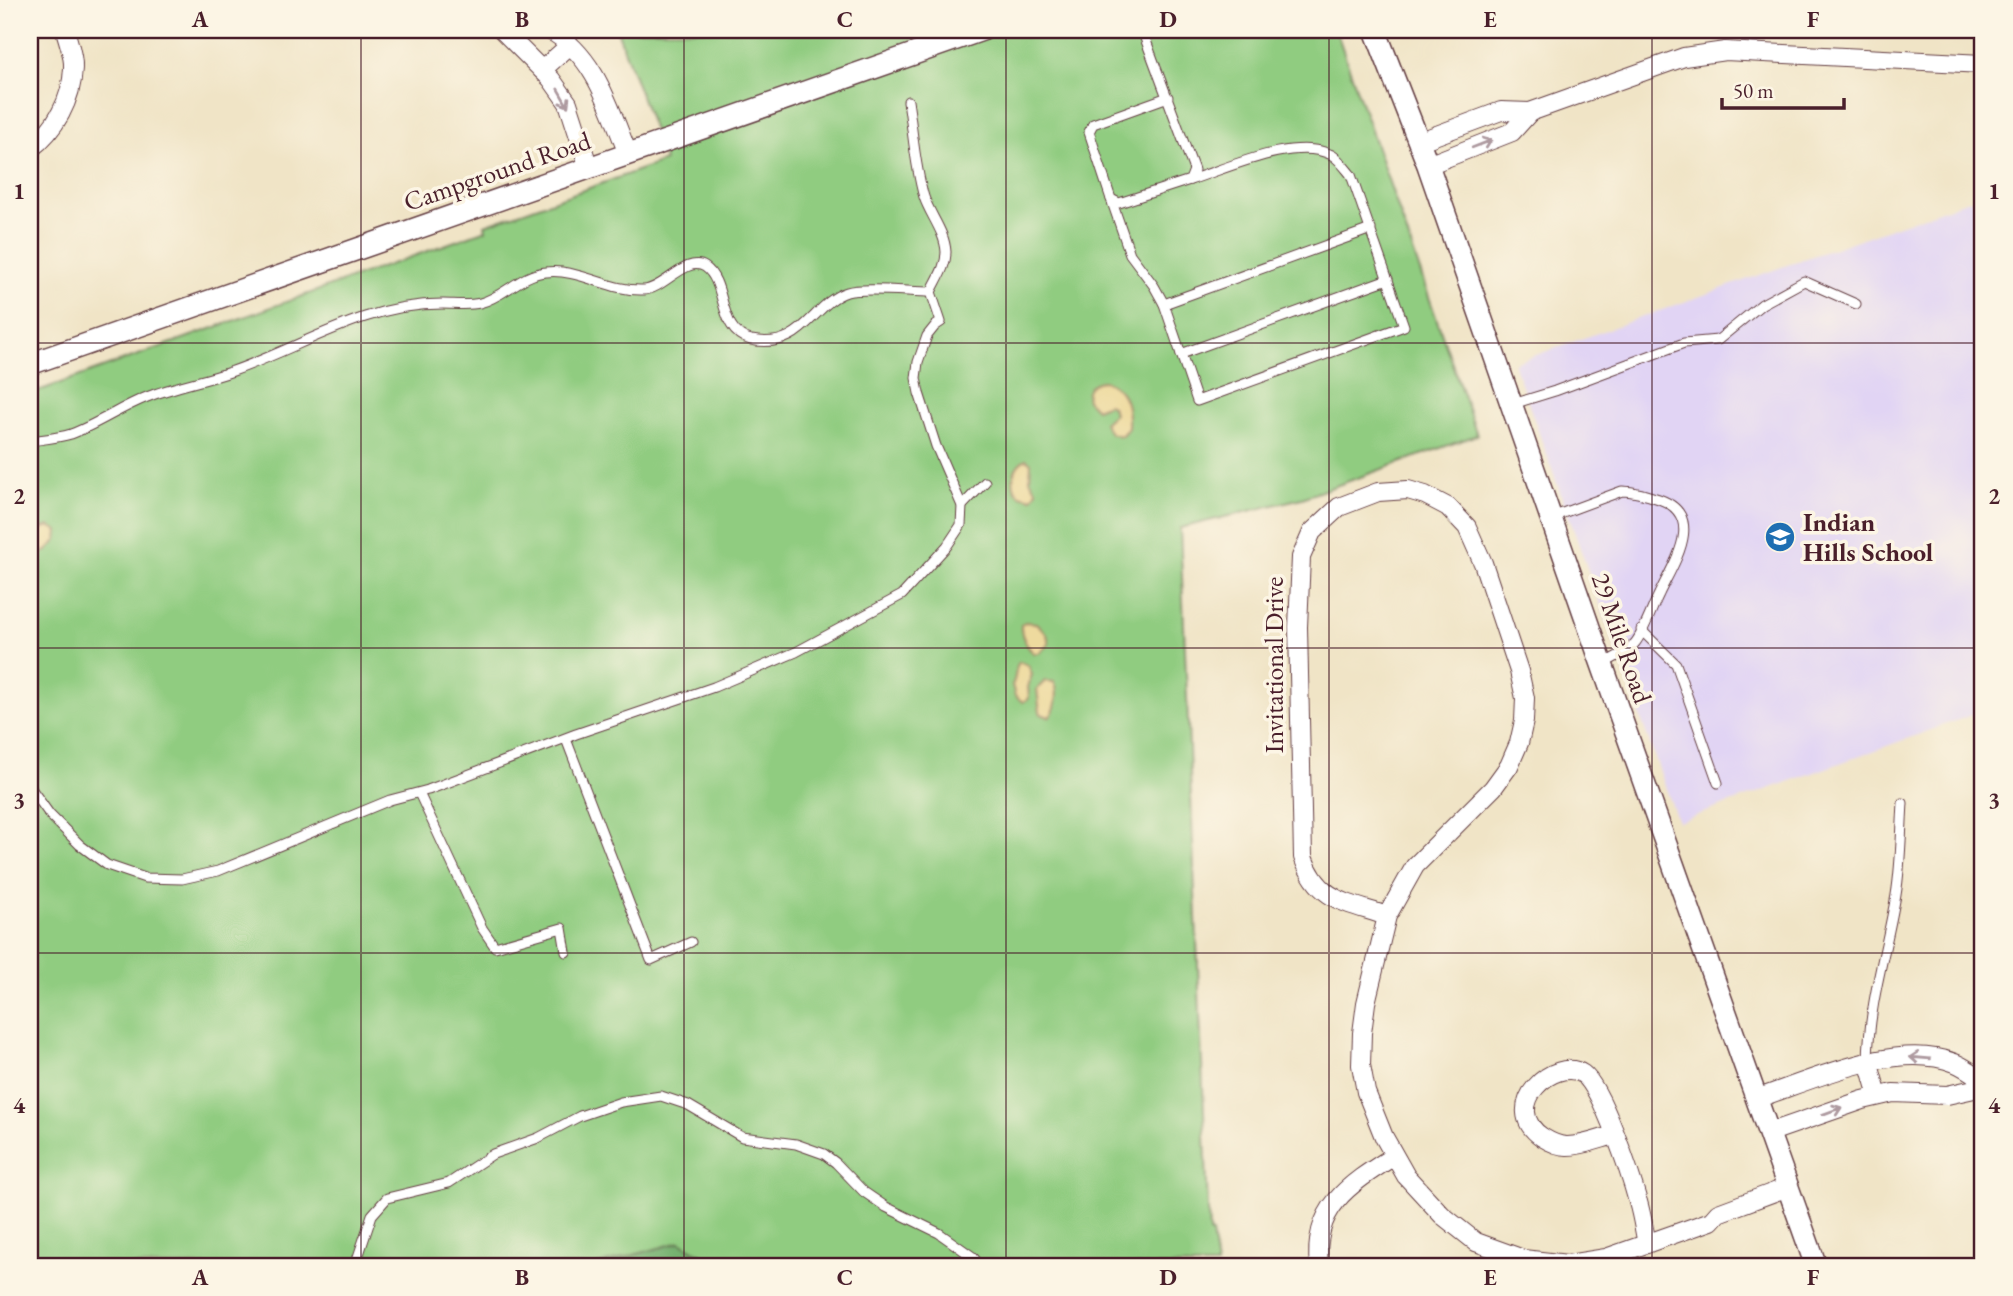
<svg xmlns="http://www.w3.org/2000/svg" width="2013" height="1296" viewBox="0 0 2013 1296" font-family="'EB Garamond',serif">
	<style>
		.built { fill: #e1d4f4 }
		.green { fill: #90cc80; stroke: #6d7656; stroke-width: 2 }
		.forest { fill: #74b06e; stroke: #5f684c; stroke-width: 2 }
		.sand { fill: #eeda9e; stroke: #9c7c64; stroke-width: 2 }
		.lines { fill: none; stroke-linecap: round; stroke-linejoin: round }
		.service-casing { stroke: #633d42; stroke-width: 11 }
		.minor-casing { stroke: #633d42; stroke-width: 20 }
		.tertiary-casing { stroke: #633d42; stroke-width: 24 }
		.service { stroke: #fff; stroke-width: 9 }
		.minor { stroke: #fff; stroke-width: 18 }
		.tertiary { stroke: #fff; stroke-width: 21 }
		.oneway { stroke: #ae9aa0 }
		.grid { fill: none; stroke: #4a1f2b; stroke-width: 2; stroke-opacity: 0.55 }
		.labels { text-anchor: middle; stroke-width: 7; stroke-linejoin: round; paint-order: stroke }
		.street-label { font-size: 26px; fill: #4a1f2b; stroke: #fcf5e5 }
		.poi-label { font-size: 26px; font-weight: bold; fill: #4a1f2b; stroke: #fcf5e5; text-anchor: start }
		.neatline { fill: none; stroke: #4a1f2b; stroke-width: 2.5 }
		.grid-label { font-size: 23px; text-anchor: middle; font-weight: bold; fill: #4a1f2b }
	</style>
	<rect width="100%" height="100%" fill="#fcf5e5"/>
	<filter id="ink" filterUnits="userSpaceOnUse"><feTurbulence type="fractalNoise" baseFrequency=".0143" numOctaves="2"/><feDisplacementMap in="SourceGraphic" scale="14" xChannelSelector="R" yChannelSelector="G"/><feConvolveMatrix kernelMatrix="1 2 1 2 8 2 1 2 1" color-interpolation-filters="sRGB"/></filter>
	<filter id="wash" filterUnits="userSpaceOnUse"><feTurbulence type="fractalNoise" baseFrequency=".00686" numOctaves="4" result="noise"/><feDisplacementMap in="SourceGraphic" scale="28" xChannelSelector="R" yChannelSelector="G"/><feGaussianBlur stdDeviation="1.57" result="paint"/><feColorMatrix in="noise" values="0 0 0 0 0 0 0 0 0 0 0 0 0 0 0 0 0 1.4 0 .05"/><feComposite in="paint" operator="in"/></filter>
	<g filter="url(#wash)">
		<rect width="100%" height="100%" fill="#f0e4c6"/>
		<path class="built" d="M1972,199L1983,233V711L1678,822L1514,363Z"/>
		<path class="green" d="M617,30H1336L1477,435L1302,498L1180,528L1209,1233H1212L1217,1266H722L680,1242L595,1266H30V394L486,230L485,225L665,161Z"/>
		<path class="forest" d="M680,1242L722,1266H595Z"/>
		<g class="sand">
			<path d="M1105,381C1126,388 1129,408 1128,428L1121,436L1110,433L1104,423L1114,414L1112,406L1108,404L1096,409L1087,400C1084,387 1093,381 1105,381Z"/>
			<path d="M1026,459L1031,463L1030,479L1037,491L1032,498L1020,495C1009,486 1012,466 1026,459Z"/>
			<path d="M49,526L58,531L57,540L47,551L30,558V543L37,539L38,530Z"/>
			<path d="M1025,622L1036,623L1047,634L1049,644L1039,653H1034C1027,648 1020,634 1021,625Z"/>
			<path d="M1019,662L1028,665L1032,674L1028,687L1029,698L1023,702L1015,696L1012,685C1017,677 1014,669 1019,662Z"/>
			<path d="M1045,681L1054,682C1059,690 1057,711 1049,717L1041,714C1039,711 1038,695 1037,689Z"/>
		</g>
	</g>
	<g filter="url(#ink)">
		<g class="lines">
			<g class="service-casing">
				<g id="service">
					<path d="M1142,30L1194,170L1190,180L1119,203L1111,199L1089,132L1093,124L1168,97"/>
					<path d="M1111,199L1130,254L1154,286L1164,304L1197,401L1404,326L1351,175C1346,169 1339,159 1332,155C1295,136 1228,168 1190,180"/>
					<path d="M1164,304L1371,229"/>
					<path d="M1181,354L1388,279"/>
					<path d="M1513,404L1555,391L1684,343L1718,340L1762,304L1804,281L1856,304"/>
					<path d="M30,441C44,439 58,438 71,434C98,424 121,407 147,397C175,386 205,381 233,371C278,355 320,332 365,317C389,309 417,304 443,304C455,304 468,306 480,303C504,297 521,274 546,272C579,268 610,292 644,290C664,289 687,255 705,267C728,283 717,332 751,340C804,351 812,303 847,292C863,287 911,292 931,292"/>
					<path d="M962,506L985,482"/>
					<path d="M1552,517L1622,491C1635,491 1647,495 1659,499C1707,516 1673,564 1659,594C1652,608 1644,632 1635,643C1628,652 1613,658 1603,664"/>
					<path d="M1641,630L1676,664L1718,783"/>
					<path d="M566,739L651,960L691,942"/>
					<path d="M30,787L50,815L80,845L107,865L145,878L182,879L218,871L390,800L428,790L576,734L714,687L796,652L902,595L947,546L961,525L962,506L936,446L919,393L916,378L918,362L927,336L935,326L941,322L931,292C937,279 946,267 946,252C945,232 930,215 924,197C915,167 913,132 908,101"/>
					<path d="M419,793L482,928L495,947L562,928L566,952"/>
					<path d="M1868,1061C1869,1002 1886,953 1896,895C1901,865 1901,834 1903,803"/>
					<path d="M355,1266L372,1215L387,1198L449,1183L493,1154L538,1138L580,1116L621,1102L661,1096L688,1105L742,1137L796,1144L824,1154L836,1163L864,1192L886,1207L939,1233L973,1257L980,1266"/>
				</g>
			</g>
			<g class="minor-casing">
				<g id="minor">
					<path d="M502,30L551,79L568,103L589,168"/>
					<path d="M549,30C595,54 610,109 628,154"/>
					<path d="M542,70L570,45"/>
					<path d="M1418,142L1501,111L1530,112L1684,57L1725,51L1983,64"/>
					<path d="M30,149C55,130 72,100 73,68C74,56 68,41 65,30"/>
					<path d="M1428,165L1512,132L1530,112"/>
					<path d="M1387,916C1346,902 1319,902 1303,857L1298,627L1301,557L1312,532L1339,507L1378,492L1408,490L1425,495L1448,507L1467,527L1483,563L1519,671L1525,698L1524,721L1519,743L1509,766L1493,788L1415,866L1387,916L1366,1003L1362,1033L1361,1065L1366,1092L1384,1137L1406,1176L1442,1215L1476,1242L1523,1259L1568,1264L1606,1258L1711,1221L1718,1213L1788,1187"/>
					<path d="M1868,1061L1878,1096"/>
					<path d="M1756,1099C1812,1080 1897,1040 1955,1063C1965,1067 1974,1074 1983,1080"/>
					<path d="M1768,1133L1863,1100L1893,1093L1947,1095L1983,1087"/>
					<path d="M1614,1135C1599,1139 1583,1146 1567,1146C1558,1146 1550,1142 1542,1137C1498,1107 1555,1055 1583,1074C1602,1088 1631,1176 1638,1202C1642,1215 1644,1230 1647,1244"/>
					<path d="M1319,1266C1312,1207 1350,1184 1394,1156"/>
				</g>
			</g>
			<g class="tertiary-casing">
				<g id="tertiary">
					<path d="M1375,30L1428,165L1599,656L1816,1266"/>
					<path d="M30,364L982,30"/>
				</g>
			</g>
			<use href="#service" class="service"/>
			<use href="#minor" class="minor"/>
			<use href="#tertiary" class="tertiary"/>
		</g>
		<defs><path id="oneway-shaft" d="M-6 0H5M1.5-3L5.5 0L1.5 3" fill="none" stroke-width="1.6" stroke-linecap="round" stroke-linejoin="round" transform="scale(1.75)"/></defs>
		<g class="oneway">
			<use href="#oneway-shaft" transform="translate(563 98) rotate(60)"/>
			<use href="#oneway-shaft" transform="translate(1482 144) rotate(-21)"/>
			<use href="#oneway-shaft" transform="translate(1920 1058) rotate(-175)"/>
			<use href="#oneway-shaft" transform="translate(1832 1111) rotate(-20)"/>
		</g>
	</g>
	<path class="grid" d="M361,30V1266M684,30V1266M1006,30V1266M1329,30V1266M1652,30V1266M30,343H1983M30,648H1983M30,953H1983"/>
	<defs>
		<g id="school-disc" transform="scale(1.575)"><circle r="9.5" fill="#1f6fb2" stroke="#fcf5e5"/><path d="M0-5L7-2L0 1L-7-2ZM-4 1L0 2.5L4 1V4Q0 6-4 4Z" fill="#fff"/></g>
	</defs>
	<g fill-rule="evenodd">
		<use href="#school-disc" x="1780" y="537"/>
	</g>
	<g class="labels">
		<g class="street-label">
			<text transform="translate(497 171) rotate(-19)" y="9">Campground Road</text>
			<text transform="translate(1622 638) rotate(71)" y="9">29 Mile Road</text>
			<text transform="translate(1274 665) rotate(-90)" y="9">Invitational Drive</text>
		</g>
		<g class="poi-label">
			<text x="1803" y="531">Indian<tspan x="1803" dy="30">Hills School</tspan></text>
		</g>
	</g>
	<rect width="2013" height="1296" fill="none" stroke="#fcf5e5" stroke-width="77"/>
	<path d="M1722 98v10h122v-10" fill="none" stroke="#4a1f2b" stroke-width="3.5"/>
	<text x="1733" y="98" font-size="21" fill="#4a1f2b" stroke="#fcf5e5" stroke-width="5" paint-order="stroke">50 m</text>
	<rect x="38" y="38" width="1936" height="1220" class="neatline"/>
	<g class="grid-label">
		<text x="200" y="27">A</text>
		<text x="522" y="27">B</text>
		<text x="845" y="27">C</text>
		<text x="1168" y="27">D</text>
		<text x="1490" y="27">E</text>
		<text x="1813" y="27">F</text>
		<text x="19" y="199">1</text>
		<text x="1994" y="199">1</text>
		<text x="19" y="504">2</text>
		<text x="1994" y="504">2</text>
		<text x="19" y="808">3</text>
		<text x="1994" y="808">3</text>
		<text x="19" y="1113">4</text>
		<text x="1994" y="1113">4</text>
		<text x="200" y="1285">A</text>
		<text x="522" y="1285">B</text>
		<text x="845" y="1285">C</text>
		<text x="1168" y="1285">D</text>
		<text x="1490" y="1285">E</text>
		<text x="1813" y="1285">F</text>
	</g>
</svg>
